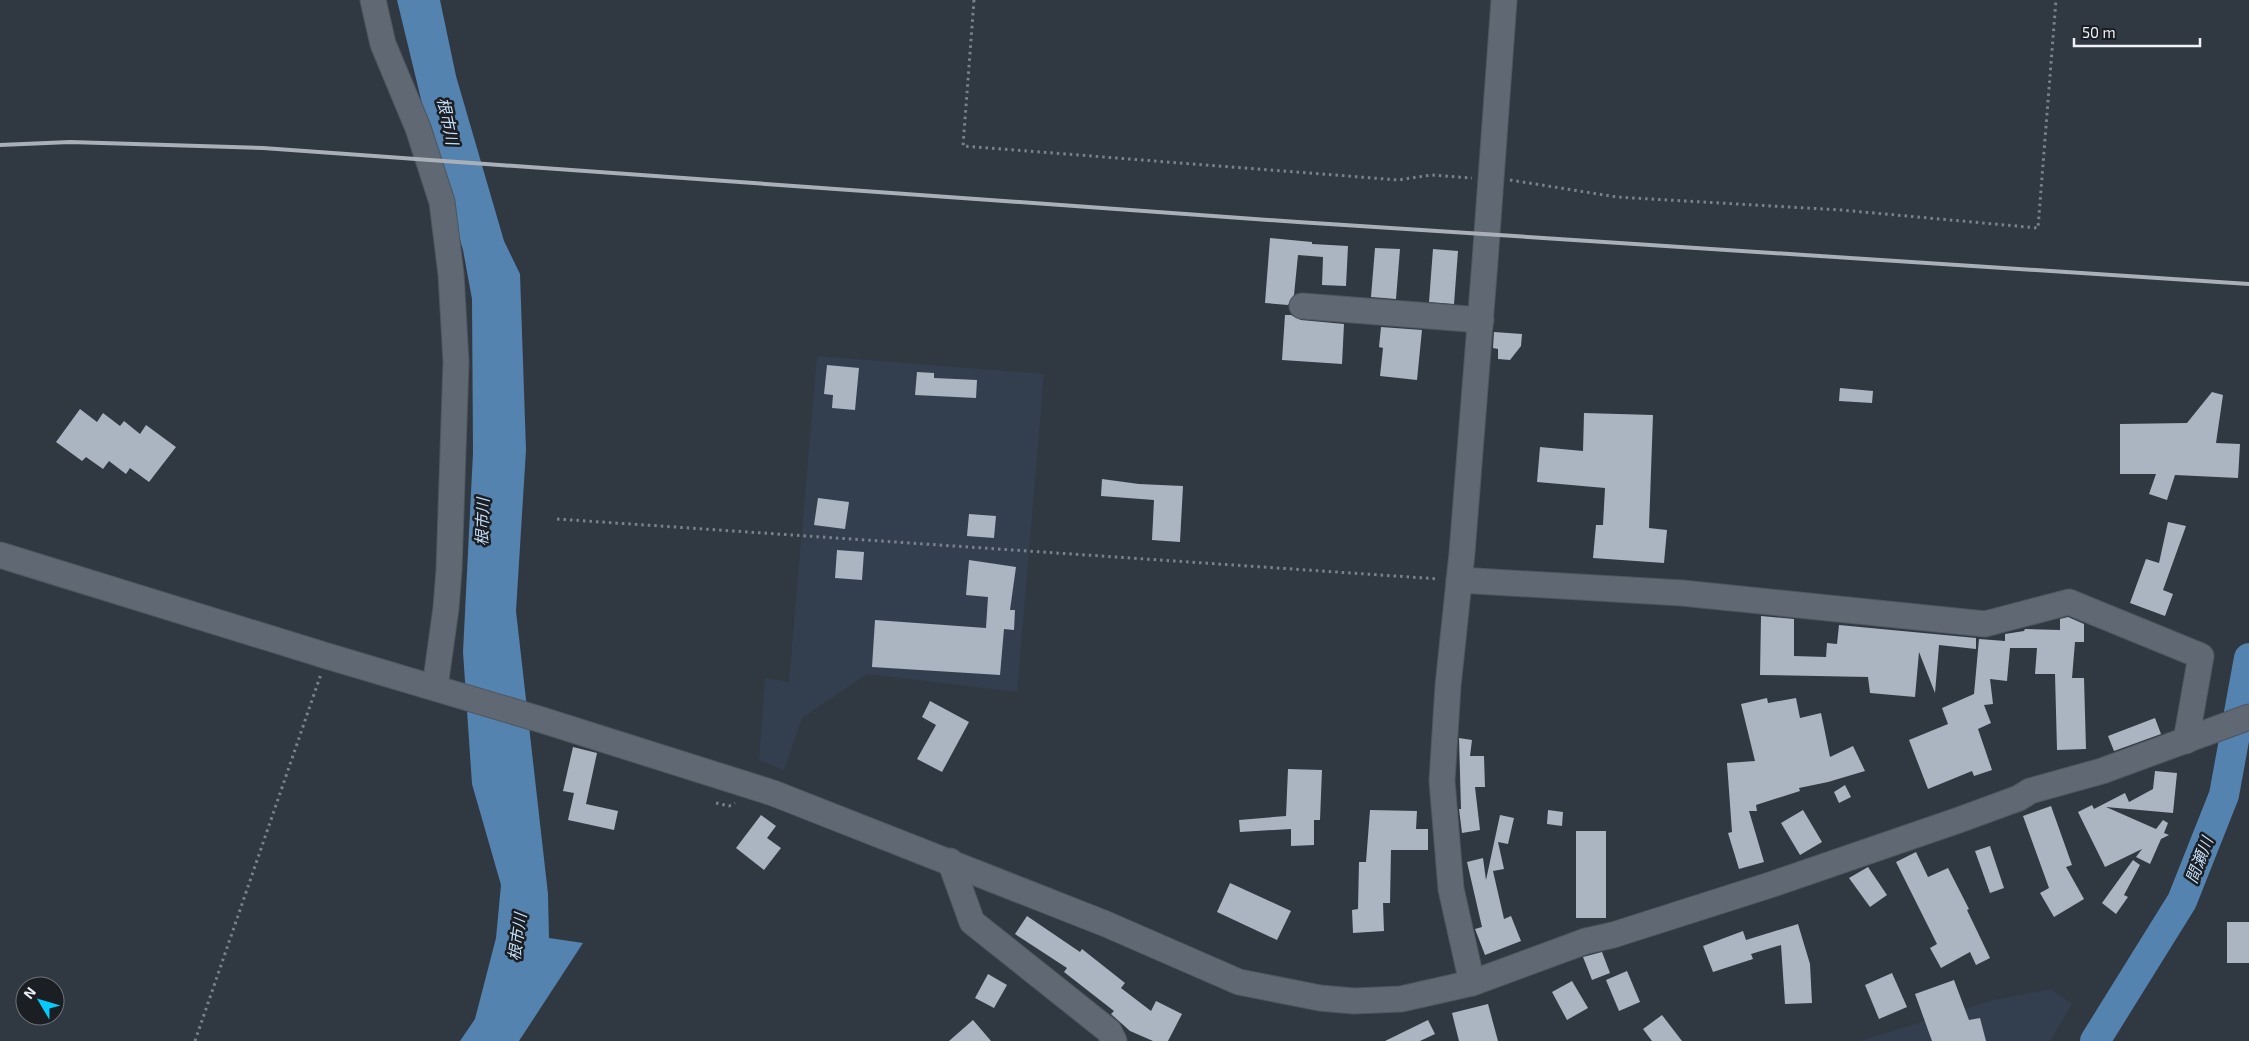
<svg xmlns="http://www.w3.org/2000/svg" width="2249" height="1041" viewBox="0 0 2249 1041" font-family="'Exo 2','Noto Sans JP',sans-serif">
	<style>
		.built { fill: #333f4f }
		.water { fill: #5483af }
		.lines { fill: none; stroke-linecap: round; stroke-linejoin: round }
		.river { stroke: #5483af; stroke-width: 30 }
		.building { fill: #abb4c1 }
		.minor-casing { stroke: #4f565e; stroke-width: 27 }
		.path { stroke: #7b818a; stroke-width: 3; stroke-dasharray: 2.5 4; stroke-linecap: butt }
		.minor { stroke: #5f6873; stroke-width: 25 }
		.rail { stroke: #aab0b7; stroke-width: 4 }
		.labels { text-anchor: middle; stroke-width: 5; stroke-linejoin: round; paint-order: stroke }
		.water-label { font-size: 16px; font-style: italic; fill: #c5dff9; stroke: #1b1f23 }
	</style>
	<rect width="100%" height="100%" fill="#303842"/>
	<g class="built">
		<path d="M817,356L1044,374L1017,692L867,674L802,718L784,770L759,760L765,678L789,682Z"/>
		<path d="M2051,989L2072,1004L2050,1041H1860L1990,1001Z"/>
	</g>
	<path class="water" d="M397,0H440L456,76L504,241L520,274L526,450L516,611L548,894L549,938L583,943L519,1041H460L475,1019L496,938L501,885L472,784L463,652L473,453L472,299L463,250L432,145Z"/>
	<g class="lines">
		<path class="river" d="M2095,1041L2182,901L2224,795L2249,658"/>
	</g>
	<g class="building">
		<path d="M1270,238L1312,242V244L1348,246L1346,286L1322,285L1323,257L1298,255L1294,295L1288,305L1265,303Z"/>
		<path d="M1375,248L1400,249L1396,299L1371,297Z"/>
		<path d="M1433,249L1458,251L1454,304L1429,302Z"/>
		<path d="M1285,315H1291L1301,320L1344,324L1342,364L1282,360Z"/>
		<path d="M1381,327L1422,330L1417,380L1380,376L1383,348L1379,347Z"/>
		<path d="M1494,332L1522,334L1521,346L1510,360L1498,359V349L1493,348Z"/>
		<path d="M827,365L859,368L855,410L832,408L833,395L824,394Z"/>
		<path d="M917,372L934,373V378L977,380L976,398L915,395Z"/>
		<path d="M1840,388L1873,391L1872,403L1839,401Z"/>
		<path d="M2212,392L2223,395L2216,443L2240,444L2238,478L2175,475L2167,500L2149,494L2156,474H2120V424L2187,423Z"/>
		<path d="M80,409L97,422L103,413L120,426L124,421L140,434L146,425L176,447L149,482L130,468L126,474L109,461L103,469L86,457L82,461L56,442Z"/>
		<path d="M1584,413L1653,415L1649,528L1667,530L1664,563L1593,558L1596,525H1603L1605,488L1537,482L1540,447L1583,451Z"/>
		<path d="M1102,479L1139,484L1183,486L1180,542L1152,540L1154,500L1101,496Z"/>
		<path d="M818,498L849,502L845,529L814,525Z"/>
		<path d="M969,514L996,516L994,538L967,536Z"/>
		<path d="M2168,522L2186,526L2163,590L2173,594L2165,616L2130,603L2146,559L2159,563Z"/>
		<path d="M837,550L864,552L862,580L835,578Z"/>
		<path d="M969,560L1016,567L1010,610H1015L1014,630L1004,629L1000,675L872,667L875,620L986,628L988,597L966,595Z"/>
		<path d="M1761,616L1794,619V656L1826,657L1827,643L1837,644L1839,625L1976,638V649L1939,645L1935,693L1919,652L1915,697L1870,693L1868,677L1760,675Z"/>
		<path d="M2068,617L2084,624V642H2075L2072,678H2084L2086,749L2057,750L2055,674H2035L2037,648H2010L2007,681L1990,679L1993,704L1984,705L1991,723L1978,729L1992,770L1974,776L1972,771L1928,789L1909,740L1948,724L1942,708L1974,694L1979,639L2005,641V634L2024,631L2025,629L2060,630V619Z"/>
		<path d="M1767,698L1768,703L1796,698L1800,718L1821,713L1830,757L1853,746L1865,771L1828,782L1799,788L1800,791L1756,805L1757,811H1749L1764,862L1739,869L1728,833L1732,832L1727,763L1755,761L1741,704Z"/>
		<path d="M930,701L969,722L942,772L917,759L936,725L922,717Z"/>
		<path d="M2155,718L2161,734L2114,751L2108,736Z"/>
		<path d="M1459,738L1472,740L1470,756H1484L1485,787H1475L1480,830L1462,833L1459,809H1461Z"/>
		<path d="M573,747L597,753L586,804L618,811L614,830L568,820L574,793L563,791Z"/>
		<path d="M1288,769L1322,770L1320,820H1314V845L1291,846V829L1240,832L1239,820L1286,816Z"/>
		<path d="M2155,771L2177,773L2173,813L2106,807L2156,829L2163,820L2168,823L2164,833L2169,835L2161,839L2150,864L2136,857L2142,849L2105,867L2078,812L2092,805L2094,809L2125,793L2129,802L2153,789Z"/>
		<path d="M1845,785L1851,797L1839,803L1834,792Z"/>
		<path d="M2051,806L2072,865L2066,867L2084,899L2054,917L2040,893L2049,888L2023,816Z"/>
		<path d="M1370,810L1417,811L1416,829H1428V850H1391L1390,903H1383L1384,931L1353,933L1352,910L1358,909L1359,862H1366Z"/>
		<path d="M1548,810L1563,812L1562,826L1547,824Z"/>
		<path d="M1803,810L1822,842L1800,855L1781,823Z"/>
		<path d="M761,815L776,826L767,838L781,848L764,870L736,848Z"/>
		<path d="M1500,815L1514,818L1508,844L1498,842L1504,869L1493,871L1504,919L1511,916L1521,941L1485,955L1475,929L1482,927L1467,862L1483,858L1486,880Z"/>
		<rect x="1576" y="831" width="30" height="87"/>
		<path d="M1990,846L2004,888L1990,893L1975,851Z"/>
		<path d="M1916,852L1928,877L1948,868L1969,909L1967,910L1990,958L1976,965L1970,952L1941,968L1930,948L1937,944L1896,862Z"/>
		<path d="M2133,860L2140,865L2124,895L2128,897L2116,914L2102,903Z"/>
		<path d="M1868,867L1887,895L1870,907L1849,878Z"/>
		<path d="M1230,883L1291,911L1277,940L1217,912Z"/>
		<path d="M1027,916L1080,952L1082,949L1125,983L1121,988L1151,1011L1156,1001L1182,1014L1168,1041H1153L1130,1031L1111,1014L1114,1011L1064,972L1067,968L1015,934Z"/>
		<rect x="2227" y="922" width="22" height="41"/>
		<path d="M1798,924L1810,964L1812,1003L1785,1004L1781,945L1751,954L1753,959L1713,972L1703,946L1743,931L1746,940Z"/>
		<path d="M1602,952L1610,973L1592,980L1583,957Z"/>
		<path d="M1627,971L1640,1002L1619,1011L1606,980Z"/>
		<path d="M1892,973L1907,1007L1879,1019L1865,985Z"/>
		<path d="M988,974L1007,985L994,1008L975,998Z"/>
		<path d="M1954,980L1969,1020L1980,1018L1986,1041H1932L1915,994Z"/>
		<path d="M1572,981L1588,1008L1567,1020L1552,992Z"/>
		<path d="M1488,1004L1498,1041H1459L1452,1013Z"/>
		<path d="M1662,1015L1682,1041H1652L1643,1029Z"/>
		<path d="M973,1020L991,1041H949Z"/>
		<path d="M1428,1020L1435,1034L1420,1041H1385Z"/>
	</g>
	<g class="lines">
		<g class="minor-casing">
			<g id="minor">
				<path d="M373,0L383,44L418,128L442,202L451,274L456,362L449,570L446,608L435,687"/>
				<path d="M1302,306L1481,320"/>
				<path d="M0,555L327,656L542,720L773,793L1106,924L1239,982L1320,998L1354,1001L1401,999L1472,983L1586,941L1613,935L1773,884L1959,820L2019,798L2030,791L2102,771L2249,717"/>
				<path d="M1459,580L1682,593L1985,624L2069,602L2201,656L2186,741"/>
				<path d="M950,861L972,922L1109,1031L1114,1041"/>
				<path d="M1472,983L1451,889L1442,781L1448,686L1462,553L1485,261L1504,0"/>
			</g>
		</g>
		<g class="path">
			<path d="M974,0L963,146L1398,180L1431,175L1472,178"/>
			<path d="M1510,180L1617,197L1841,210L2038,228L2056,0"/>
			<path d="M557,519L1439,579"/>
			<path d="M716,803L729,806L735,803"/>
			<path d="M195,1041L321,674"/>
		</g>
		<use href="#minor" class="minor"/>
		<path class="rail" d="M0,145L70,142L263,148L1298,222L2249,284"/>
	</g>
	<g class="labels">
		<g class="water-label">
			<text transform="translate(448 121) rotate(78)" y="6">根市川</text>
			<text transform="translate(482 522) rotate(-88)" y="6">根市川</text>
			<text transform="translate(2199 860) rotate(-69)" y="6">間瀬川</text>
			<text transform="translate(517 937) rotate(-82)" y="6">根市川</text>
		</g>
	</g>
	<g transform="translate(40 1001) rotate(308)"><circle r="24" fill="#1b1f23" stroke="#6f7378"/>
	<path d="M0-4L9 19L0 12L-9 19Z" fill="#04cbf9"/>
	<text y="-8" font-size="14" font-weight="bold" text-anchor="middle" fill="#edf2f8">N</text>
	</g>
	<path d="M2074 38v8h126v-8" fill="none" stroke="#edf2f8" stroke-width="2.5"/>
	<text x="2082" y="38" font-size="15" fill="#edf2f8" stroke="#1b1f23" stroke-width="4" paint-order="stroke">50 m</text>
</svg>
